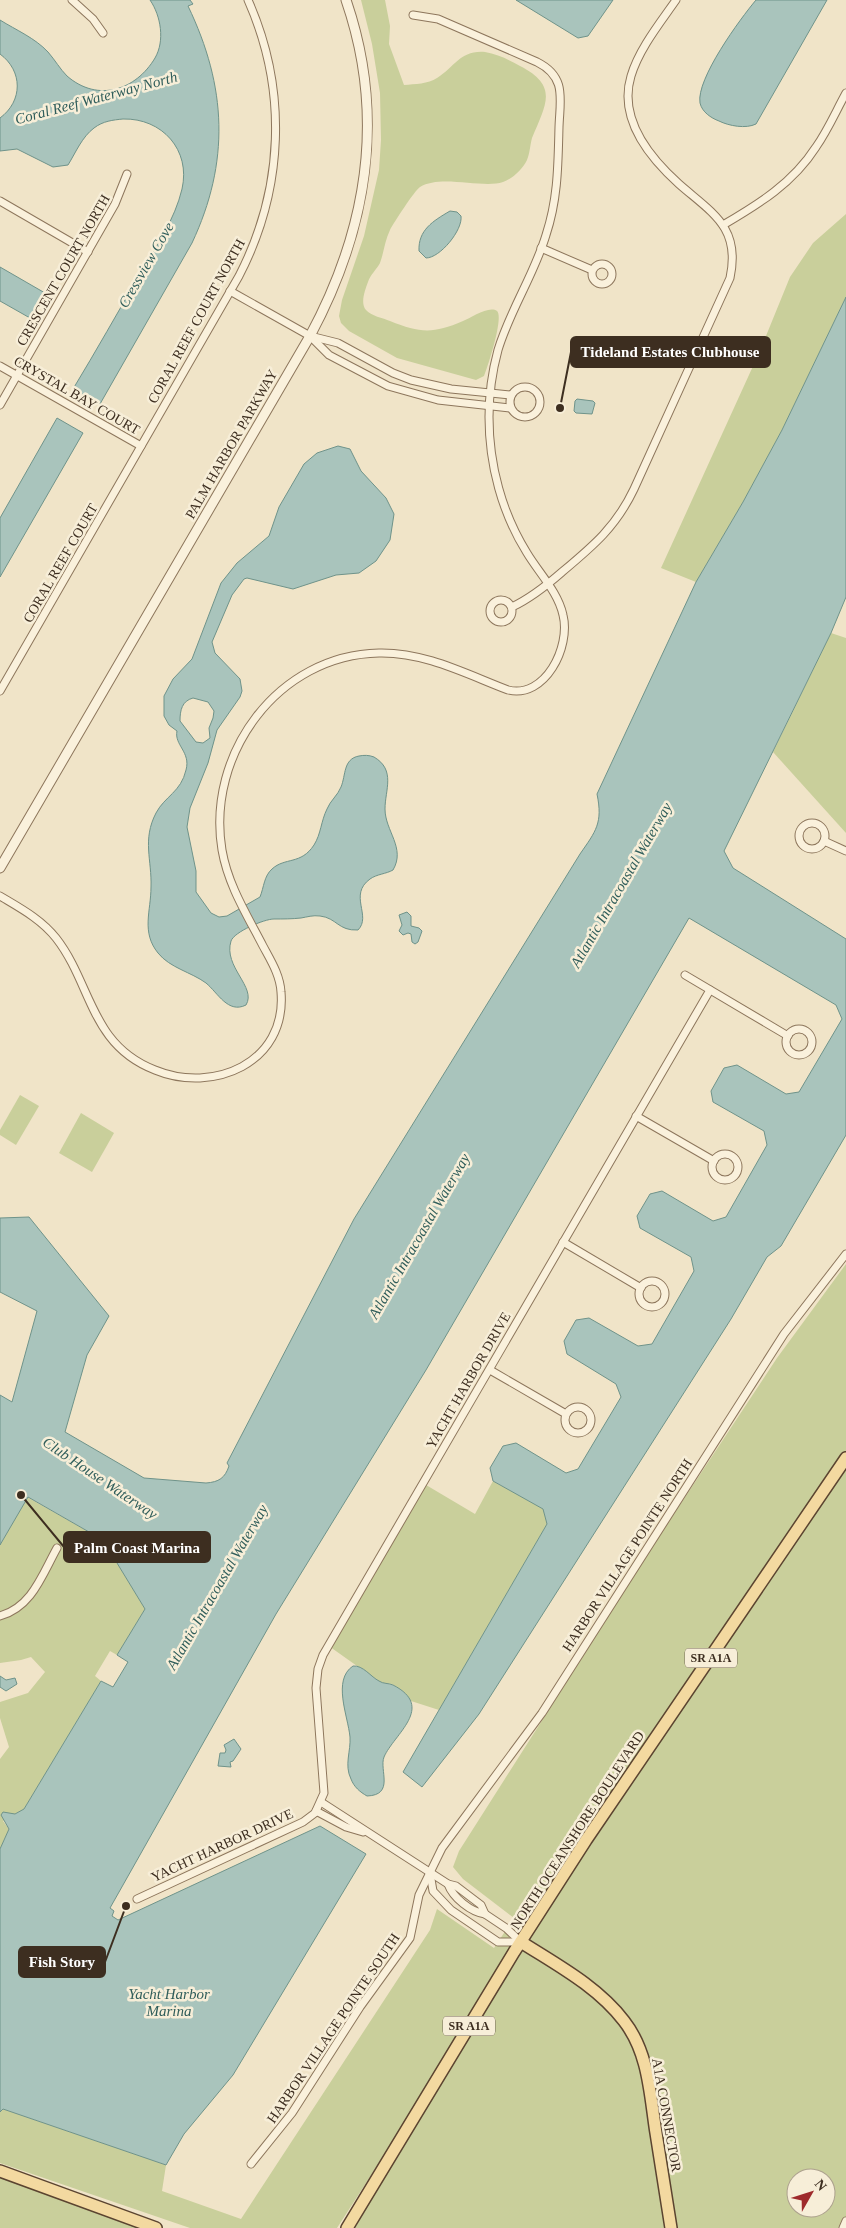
<svg xmlns="http://www.w3.org/2000/svg" width="846" height="2228" viewBox="0 0 846 2228" font-family="'Times New Roman',serif">
	<style>
		.green { fill: #c9cf9b; fill-rule: evenodd }
		.water { fill: #a9c4bc; stroke: #6f938a; fill-rule: evenodd }
		.lines { fill: none; stroke-linecap: round; stroke-linejoin: round }
		.minor-casing { stroke: #8d765c; stroke-width: 9 }
		.tertiary-casing { stroke: #8d765c; stroke-width: 11 }
		.primary-casing { stroke: #5b4430; stroke-width: 14 }
		.minor { stroke: #faf1dc; stroke-width: 7 }
		.tertiary { stroke: #faf1dc; stroke-width: 9 }
		.primary { stroke: #f3d9a0; stroke-width: 11 }
		.labels { text-anchor: middle; stroke-width: 5; stroke-linejoin: round; paint-order: stroke }
		.shield { fill: #f7eed8; stroke: #756857; stroke-width: 1 }
		.shield-label { font-size: 12px; font-weight: bold; fill: #3d2e20 }
		.street-label { font-size: 14px; fill: #3d2e20; stroke: #f7eed8 }
		.water-label { font-size: 15px; font-style: italic; fill: #2f5d5a; stroke: #f7eed8 }
		.leader { fill: none; stroke: #3d2e20; stroke-width: 2 }
		.callout-dot { fill: #3d2e20; stroke: #f7eed8; stroke-width: 2 }
		.callout { fill: #3d2e20; stroke: #3d2e20; stroke-width: 2 }
		.callout-label { font-size: 15px; text-anchor: middle; font-weight: bold; fill: #fff }
	</style>
	<rect width="100%" height="100%" fill="#f0e4c8"/>
	<g class="green">
		<path d="M361,0H385L390,26L389,44L404,85C415,84 428,84 437,78C455,67 460,50 485,52C498,54 509,60 520,66C559,86 546,104 532,138C530,145 530,153 527,160C523,169 512,179 503,182C483,189 441,174 420,187C415,190 393,224 390,230C385,240 384,252 380,263C377,269 370,275 368,282C365,290 360,303 366,310C371,316 383,318 390,321C420,333 433,334 463,321C471,318 489,305 497,311C504,317 488,366 484,376L476,380L397,358L349,331L341,323L339,316L342,300L364,236L379,170L381,140L380,93L372,44Z"/>
		<path d="M846,214V297L782,430L743,502L696,582L661,568L759,353L790,277L813,243Z"/>
		<path d="M831,633L846,638V833L773,752Z"/>
		<path d="M20,1095L39,1106L16,1145L0,1135V1130Z"/>
		<path d="M81,1113L114,1133L92,1172L59,1153Z"/>
		<path d="M846,1264V1451L699,1667L337,2228H190L0,2163V2112L3,2109L166,2165L162,2191L241,2219L430,1930L437,1909L494,1948L514,1918L463,1879L453,1867L459,1851L662,1532L777,1358Z"/>
		<path d="M846,1466V2228H675L651,2066L628,2018L527,1941L590,1842ZM796,2178H826V2208H796Z"/>
		<path d="M493,1481L544,1509L547,1524L439,1710L411,1701L404,1692L392,1684L381,1683L326,1644L421,1482L475,1514Z"/>
		<path d="M27,1497L103,1540L145,1609L117,1655L110,1651L95,1676L101,1681L24,1809L3,1821L9,1829L0,1849V1759L9,1747L0,1718V1702L28,1693L45,1672L31,1657L21,1660L0,1663V1545Z"/>
		<path d="M522,1949C556,1970 596,1991 621,2025C643,2056 645,2093 651,2130C656,2163 661,2195 666,2228H355L421,2112Z"/>
		<path d="M0,2177L142,2228H0Z"/>
	</g>
	<g class="water">
		<path d="M150,0H190L193,4L188,6C227,87 230,162 192,243L100,404L73,389C96,351 118,312 140,274C156,247 175,219 182,189C191,150 162,118 123,119C113,120 103,121 94,128C82,137 76,152 68,165L53,167L17,149L0,151V118C23,101 23,71 0,54V20C16,30 35,38 48,52C55,60 60,69 67,76C98,103 136,90 155,58C165,41 161,16 150,0Z"/>
		<path d="M516,0H613L588,36L578,38Z"/>
		<path d="M756,0H827L756,124C746,129 729,126 719,121C711,118 702,112 700,103C696,79 740,19 756,0Z"/>
		<path d="M450,211L457,212L461,216C463,230 440,258 426,258L419,251C418,230 433,221 450,211Z"/>
		<path d="M0,267L45,293L30,318L0,301Z"/>
		<path d="M846,297V597L831,633L724,851L733,868L846,939V1135L781,1246L767,1257L731,1319L479,1714L422,1787L403,1772L547,1524L543,1509L493,1481L490,1468L503,1446L516,1443L566,1473L578,1469L621,1397L616,1384L567,1354L564,1341L576,1320L589,1318L638,1346L652,1344L694,1271L691,1257L640,1228L637,1216L650,1194L662,1191L713,1221L726,1217L767,1145L764,1131L713,1102L711,1091L724,1068L737,1065L786,1094L799,1092L842,1019L836,1005L689,918L426,1370L276,1614L110,1908L114,1911L112,1916L118,1920L320,1826L366,1854L233,2075L184,2134L166,2165L3,2109L0,2112V1849L9,1829L1,1815L3,1812L15,1814L24,1809L101,1681L113,1687L128,1662L117,1655L145,1609L103,1540L28,1497L0,1545V1395L12,1402L37,1311L0,1292V1218L29,1217L109,1316L87,1355L65,1432L144,1478L206,1483C219,1482 225,1478 229,1466L227,1463L354,1219L580,854C596,831 603,823 597,794L696,582L743,502L782,430Z"/>
		<path d="M577,399L593,401L595,403L592,414L576,413L574,411L575,401Z"/>
		<path d="M57,418L83,433L0,577V518Z"/>
		<path d="M338,446L350,449L361,471L386,498L394,514L390,540L376,561L359,573L336,575L293,589L247,578L244,579L232,595L212,642L215,653L240,679L242,691L240,697L217,730L208,763L190,808L187,827L196,871V892L211,913L219,917L227,916L260,897C264,887 264,876 272,869C285,857 301,865 314,845C321,834 321,821 327,809C330,801 338,795 341,787C346,775 343,759 359,756C364,755 369,755 374,757C396,770 385,790 385,809C385,831 406,848 393,870C386,874 377,874 370,879C348,895 372,916 358,930C338,931 337,918 320,916C313,915 307,917 301,918C292,919 283,919 274,919C264,919 234,932 231,941C223,967 257,987 246,1005C228,1014 218,993 206,983C191,972 170,968 158,953C141,932 151,911 151,887C152,860 142,840 156,813C165,796 181,792 186,770C191,752 174,745 177,731L169,725L164,716V696L173,679L192,659L221,583L237,563L269,536L279,507L304,464L317,453ZM193,698L208,702L214,711L213,718L209,728L210,738L203,743L196,742L180,721C180,710 182,701 193,698Z"/>
		<path d="M407,912L411,916V926L419,928L422,931L418,942L415,944L412,942L411,934L408,933L403,935L399,931L402,925L399,915Z"/>
		<path d="M353,1666C363,1665 371,1677 379,1681C383,1684 389,1683 393,1685C436,1707 394,1734 384,1757C379,1770 395,1795 367,1796C360,1792 354,1787 351,1779C344,1765 351,1751 350,1737C348,1716 332,1680 353,1666Z"/>
		<path d="M0,1676L6,1680L15,1678L17,1684L6,1691L0,1687Z"/>
		<path d="M234,1739L241,1749L233,1761L230,1762L231,1767L218,1766L220,1753H225L226,1750L224,1745Z"/>
	</g>
	<g class="lines">
		<g class="minor-casing">
			<g id="minor">
				<path d="M72,0L93,19L103,33"/>
				<path d="M0,201L88,252"/>
				<path d="M723,225C759,204 793,183 816,147C828,130 836,111 846,93"/>
				<path d="M541,248L592,270"/>
				<circle cx="602" cy="274" r="10"/>
				<path d="M230,291L310,336L338,343L393,373L411,380L451,389L511,395"/>
				<path d="M310,336L329,355L388,386L438,400L510,408"/>
				<path d="M0,366L141,446"/>
				<circle cx="525" cy="402" r="15"/>
				<path d="M0,405L115,204L127,174"/>
				<circle cx="501" cy="611" r="11"/>
				<path d="M512,607C531,598 546,586 562,572C593,546 616,527 634,489L730,278C741,227 712,213 679,184C649,157 618,119 631,76C639,49 660,23 676,0"/>
				<path d="M0,691L239,276C284,189 288,90 248,0"/>
				<circle cx="812" cy="836" r="13"/>
				<path d="M824,841L846,851"/>
				<path d="M0,896C20,908 41,919 56,938C92,984 90,1045 155,1070C213,1094 287,1063 281,992C280,975 271,961 263,946C247,915 228,885 222,850C206,754 278,655 379,653C425,652 466,674 508,690C545,699 571,647 563,615C558,592 539,573 527,553C502,513 489,465 489,417C489,394 492,372 498,350C510,310 534,275 546,235C558,199 558,165 559,127C560,99 567,77 537,62L438,19L413,15"/>
				<path d="M685,975L788,1036"/>
				<circle cx="799" cy="1042" r="13"/>
				<path d="M636,1116L714,1161"/>
				<circle cx="725" cy="1167" r="13"/>
				<path d="M563,1242L641,1288"/>
				<circle cx="652" cy="1294" r="13"/>
				<path d="M490,1370L566,1414"/>
				<circle cx="578" cy="1420" r="13"/>
				<path d="M0,1616C32,1607 42,1575 57,1548"/>
				<path d="M321,1802L448,1884L456,1886L481,1905L485,1914L506,1928L521,1942"/>
				<path d="M316,1811L346,1827L363,1832"/>
				<path d="M430,1873L433,1891L451,1910L498,1942H521"/>
				<path d="M448,1884C453,1898 471,1912 485,1914"/>
				<path d="M137,1899L303,1822L315,1813L324,1793L316,1688L318,1669L323,1655L710,990"/>
				<path d="M251,2164L292,2113L360,2007L410,1938L419,1895L442,1848L542,1713L784,1334L846,1254"/>
				<path d="M843,2228L846,2221"/>
			</g>
		</g>
		<g class="tertiary-casing">
			<path id="tertiary" d="M0,868L310,336C367,230 386,116 346,0"/>
		</g>
		<g class="primary-casing">
			<g id="primary">
				<path d="M521,1942C557,1965 597,1986 624,2021C649,2053 650,2095 656,2133C661,2165 666,2196 671,2228"/>
				<path d="M0,2171L156,2228"/>
				<path d="M347,2228L514,1952L586,1840L846,1458"/>
			</g>
		</g>
		<use href="#minor" class="minor"/>
		<use href="#tertiary" class="tertiary"/>
		<use href="#primary" class="primary"/>
	</g>
	<g class="labels">
		<g class="shield">
			<rect x="685" y="1648.5" width="52" height="19" rx="4"/>
			<rect x="443" y="2016.5" width="52" height="19" rx="4"/>
		</g>
		<g class="shield-label">
			<text x="711" y="1662">SR A1A</text>
			<text x="469" y="2030">SR A1A</text>
		</g>
		<g class="street-label">
			<text transform="translate(63 270) rotate(-60)" y="5">CRESCENT COURT NORTH</text>
			<text transform="translate(196 321) rotate(-61)" y="5">CORAL REEF COURT NORTH</text>
			<text transform="translate(77 395) rotate(30)" y="5">CRYSTAL BAY COURT</text>
			<text transform="translate(231 444) rotate(-60)" y="5">PALM HARBOR PARKWAY</text>
			<text transform="translate(60 563) rotate(-60)" y="5">CORAL REEF COURT</text>
			<text transform="translate(468 1380) rotate(-60)" y="5">YACHT HARBOR DRIVE</text>
			<text transform="translate(627 1555) rotate(-57)" y="5">HARBOR VILLAGE POINTE NORTH</text>
			<text transform="translate(577 1830) rotate(-57)" y="5">NORTH OCEANSHORE BOULEVARD</text>
			<text transform="translate(222 1845) rotate(-25)" y="5">YACHT HARBOR DRIVE</text>
			<text transform="translate(333 2028) rotate(-56)" y="5">HARBOR VILLAGE POINTE SOUTH</text>
			<text transform="translate(667 2115) rotate(80)" y="5">A1A CONNECTOR</text>
		</g>
		<g class="water-label">
			<text transform="translate(96 98) rotate(-15)" y="5">Coral Reef Waterway North</text>
			<text transform="translate(146 265) rotate(-60)" y="5">Cressview Cove</text>
			<text transform="translate(621 885) rotate(-60)" y="5">Atlantic Intracoastal Waterway</text>
			<text transform="translate(419 1236) rotate(-60)" y="5">Atlantic Intracoastal Waterway</text>
			<text transform="translate(100 1478) rotate(34)" y="5">Club House Waterway</text>
			<text transform="translate(217 1587) rotate(-60)" y="5">Atlantic Intracoastal Waterway</text>
			<text x="169" y="1999">Yacht Harbor<tspan x="169" dy="17">Marina</tspan></text>
		</g>
	</g>
	<path class="leader" d="M560 408L571 352M21 1495L64 1547M126 1906L105 1962"/>
	<g class="callout-dot">
		<circle cx="560" cy="408" r="5"/>
		<circle cx="21" cy="1495" r="5"/>
		<circle cx="126" cy="1906" r="5"/>
	</g>
	<g class="callout">
		<rect x="571" y="337" width="199" height="30" rx="5"/>
		<rect x="64" y="1532" width="146" height="30" rx="5"/>
		<rect x="19" y="1947" width="86" height="30" rx="5"/>
	</g>
	<g class="callout-label">
		<text x="670" y="357">Tideland Estates Clubhouse</text>
		<text x="137" y="1553">Palm Coast Marina</text>
		<text x="62" y="1967">Fish Story</text>
	</g>
	<g transform="translate(811 2193) rotate(51)"><circle r="24" fill="#f7eed8" stroke="#ada18e"/>
	<path d="M0-4L9 19L0 12L-9 19Z" fill="#9e2a2b"/>
	<text y="-8" font-size="14" font-weight="bold" text-anchor="middle" fill="#3d2e20">N</text>
	</g>
</svg>
